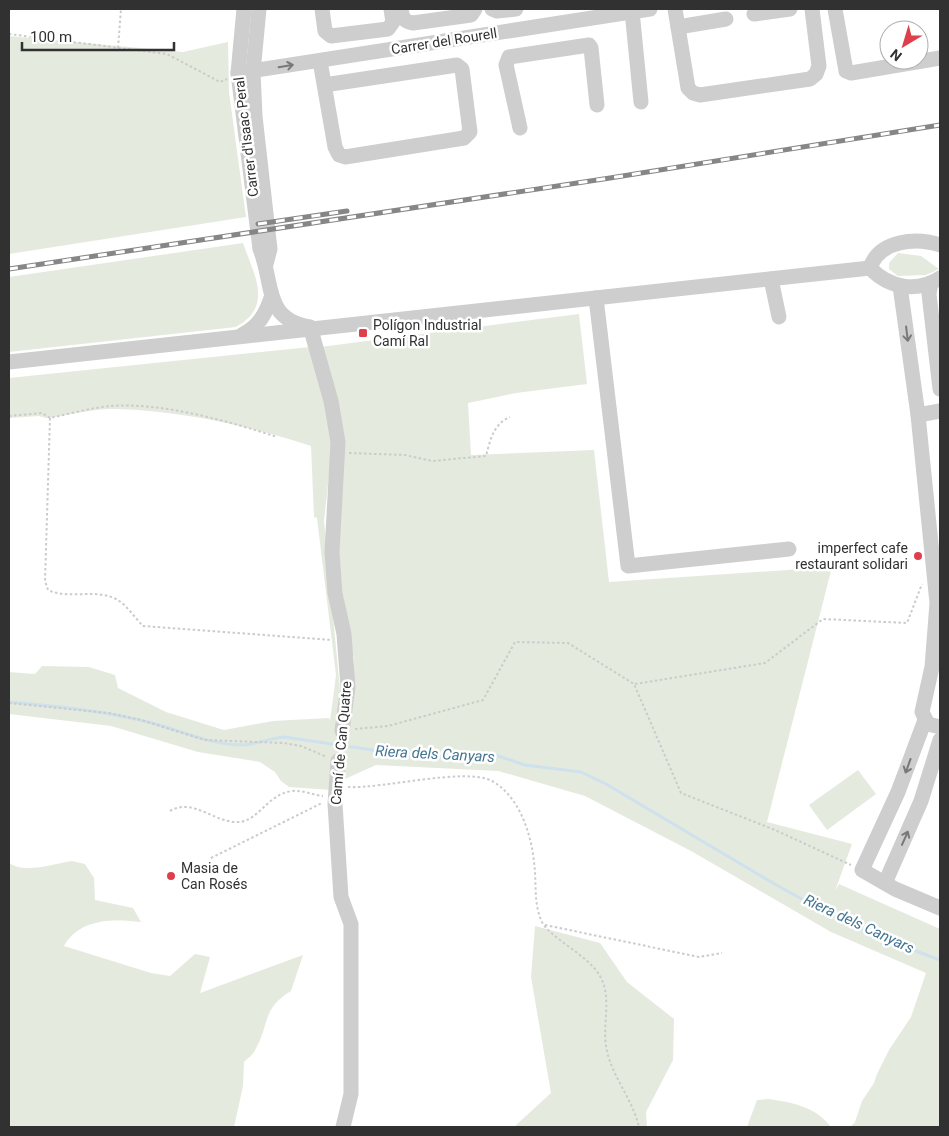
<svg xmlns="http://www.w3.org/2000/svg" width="949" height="1136" viewBox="0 0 949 1136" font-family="Roboto,sans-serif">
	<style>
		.green { fill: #e5eade }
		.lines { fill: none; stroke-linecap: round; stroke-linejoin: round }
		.stream { stroke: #cee1ec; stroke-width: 3 }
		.path { stroke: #cbcbcb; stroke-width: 2; stroke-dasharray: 2.5 2.5; stroke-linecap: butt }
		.minor { stroke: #cecece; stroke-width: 15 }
		.rail-casing { stroke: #868686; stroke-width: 5 }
		.rail { stroke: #fff; stroke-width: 3; stroke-dasharray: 9; stroke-linecap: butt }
		.oneway { stroke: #787878 }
		.poi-dot { fill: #dd3f4d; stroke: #fff; stroke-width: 2 }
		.labels { text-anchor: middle; stroke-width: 5; stroke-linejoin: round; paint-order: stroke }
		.street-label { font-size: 14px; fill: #313131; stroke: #fff }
		.poi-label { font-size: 14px; fill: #313131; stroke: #fff; text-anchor: start }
		.water-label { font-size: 15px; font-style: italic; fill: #427491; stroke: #fff }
	</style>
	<rect width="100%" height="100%" fill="#fff"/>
	<g class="green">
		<path d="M9,36L183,52L228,42L229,92L246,217L9,254Z"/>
		<path d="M243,243C254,275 274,306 236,327L9,352V277Z"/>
		<path d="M898,253L921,256L939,269L926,275L898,276L889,269V263Z"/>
		<path d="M579,314L587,384L516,393L468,403L471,455L594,450L609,582L832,567L767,822L852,844L835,891L839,884L940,929V1127H850L855,1122L862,1101L874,1083L877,1074L889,1050L911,1017L926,973L831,932L691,851L585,796L498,771L376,765L345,779L331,790L289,787L281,781L275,772L260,762L198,752L111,726L9,714V672L35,674L42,666L89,667L115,675L118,688L166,712L224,730L273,721L329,718L330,721L336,675L317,518L314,517L311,446C249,426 183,411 117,409C94,408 69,415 46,418L39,416L9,418V378L310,347L330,410L332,448L324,521L340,690L354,684V659L342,589L337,527L344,446L320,347Z"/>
		<path d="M858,770L876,794L827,830L809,805Z"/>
		<path d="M72,861L85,864L94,878L95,900L133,908L141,922C113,919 80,918 64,946L151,973L170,976L195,954L210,957L200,993L303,955L291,991C261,1009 270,1025 255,1050C253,1055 248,1058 244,1062L243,1086L234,1127H9V863C25,874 53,864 72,861Z"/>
		<path d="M535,926L600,943L627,982L674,1019L673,1060L646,1112L647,1127H514L551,1093L531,977Z"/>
		<path d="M769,1099C793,1103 815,1106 831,1127H747L757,1100Z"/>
	</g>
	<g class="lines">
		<path class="stream" d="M9,702C56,706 105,711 152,723C183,731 210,745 243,745C257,744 271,738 284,737L400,754L460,758L495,755L525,765L581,772L606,784L778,886L824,911L887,940L940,960"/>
		<g class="path">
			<path d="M9,34L167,54L220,82L227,79"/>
			<path d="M118,48L121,9"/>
			<path d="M9,416L42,413L50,418C69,414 90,408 110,406C162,402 228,421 277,437"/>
			<path d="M50,418L45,581L48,590C69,600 95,588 116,599C126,604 135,618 143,626L332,640"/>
			<path d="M349,453L405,455L432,461L486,456C490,441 493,424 510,417"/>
			<path d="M635,684L765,663L823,619L907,623L922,584"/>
			<path d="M9,703L109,713L141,720L205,740L284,743L301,746L327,757"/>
			<path d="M355,729L388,726L483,700L515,642L568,643L634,684L681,793L775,830L851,865"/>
			<path d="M348,787C382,789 466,767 492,781C519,796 531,833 534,862C537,883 533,903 542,922C550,938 588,955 600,976C613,1000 601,1026 607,1051C613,1078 632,1098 639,1127"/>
			<path d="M170,811C193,797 215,824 240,822C260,819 268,794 292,791C303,790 313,795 323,796"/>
			<path d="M211,858L322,803"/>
			<path d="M545,925L699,957L722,953"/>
		</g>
		<g class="minor">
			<path d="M244,9L238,73L260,249C274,283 263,319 310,327"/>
			<path d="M259,9L253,72L255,116L270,249L266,264"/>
			<path d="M322,9L325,31L331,36L388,29L393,22L391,9"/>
			<path d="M401,9C402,17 404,22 413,23L471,15L475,9"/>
			<path d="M492,9L497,11L516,9"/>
			<path d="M675,9L688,88L693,93L700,95L810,79L816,74L819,66L812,9"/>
			<path d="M835,9L846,71L851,73L940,58"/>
			<path d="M632,11L641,102"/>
			<path d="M754,14L790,9"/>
			<path d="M678,27L726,19"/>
			<path d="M320,61L335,147L339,155L345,157L464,138L470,132L462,69L457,65L324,85"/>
			<path d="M238,73L650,9"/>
			<path d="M520,128L506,65L509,57L589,45L591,48L597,105"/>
			<path d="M870,268C879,240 916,237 940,245"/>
			<path d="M870,268C889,288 917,293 940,278"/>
			<path d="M771,279L779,317"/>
			<path d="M931,283L929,294L940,389"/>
			<path d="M900,286L918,415L937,603L932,667L922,712L928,724L940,727"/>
			<path d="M596,298L628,566L789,549"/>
			<path d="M311,330L331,401L338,442L332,552L335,593L344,634L348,687L342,731"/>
			<path d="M242,335C259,326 265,315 271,298"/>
			<path d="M9,362L870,268"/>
			<path d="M918,415L940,411"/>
			<path d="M925,720L898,792L862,870L895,889L940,908"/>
			<path d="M338,761L335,804L341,897L351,924V1094L343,1127"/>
			<path d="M885,883L921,801L940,740"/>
		</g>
		<g class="rail-casing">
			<g id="rail">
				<path d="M258,224L347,211"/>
				<path d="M9,269L610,178L940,125"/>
			</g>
		</g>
		<use href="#rail" class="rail"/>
	</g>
	<defs><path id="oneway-shaft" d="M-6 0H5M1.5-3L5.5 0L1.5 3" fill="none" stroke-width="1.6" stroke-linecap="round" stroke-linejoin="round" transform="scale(1.25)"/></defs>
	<g class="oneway">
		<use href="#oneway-shaft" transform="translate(286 66) rotate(-9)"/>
		<use href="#oneway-shaft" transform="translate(907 334) rotate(83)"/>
		<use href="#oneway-shaft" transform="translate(908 766) rotate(110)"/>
		<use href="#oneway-shaft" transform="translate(905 838) rotate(-66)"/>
	</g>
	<g class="poi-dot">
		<rect x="358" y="328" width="10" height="10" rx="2.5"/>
		<circle cx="918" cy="556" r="5"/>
		<circle cx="171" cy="876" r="5"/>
	</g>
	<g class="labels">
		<g class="street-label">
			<text transform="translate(444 41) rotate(-9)" y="5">Carrer del Rourell</text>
			<text transform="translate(246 137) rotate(-97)" y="5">Carrer d'Isaac Peral</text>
			<text transform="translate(341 743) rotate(-85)" y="5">Camí de Can Quatre</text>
		</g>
		<g class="poi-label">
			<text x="373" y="330">Polígon Industrial<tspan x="373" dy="16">Camí Ral</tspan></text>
			<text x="908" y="553" text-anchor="end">imperfect cafe<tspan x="908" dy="16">restaurant solidari</tspan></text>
			<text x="181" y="873">Masia de<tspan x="181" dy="16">Can Rosés</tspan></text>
		</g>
		<g class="water-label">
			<text transform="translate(435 754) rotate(3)" y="5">Riera dels Canyars</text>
			<text transform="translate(859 924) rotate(25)" y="5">Riera dels Canyars</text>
		</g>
	</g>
	<rect width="949" height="1136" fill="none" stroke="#313131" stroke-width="20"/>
	<g transform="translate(904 45) rotate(218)"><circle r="24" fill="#ffffff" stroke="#adadad"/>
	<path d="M0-4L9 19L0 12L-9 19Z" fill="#dd3f4d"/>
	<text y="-8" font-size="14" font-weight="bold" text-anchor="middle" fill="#313131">N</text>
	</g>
	<path d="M22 42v8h152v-8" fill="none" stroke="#313131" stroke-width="2.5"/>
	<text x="30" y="42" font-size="15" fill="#313131" stroke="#ffffff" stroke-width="4" paint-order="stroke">100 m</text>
</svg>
